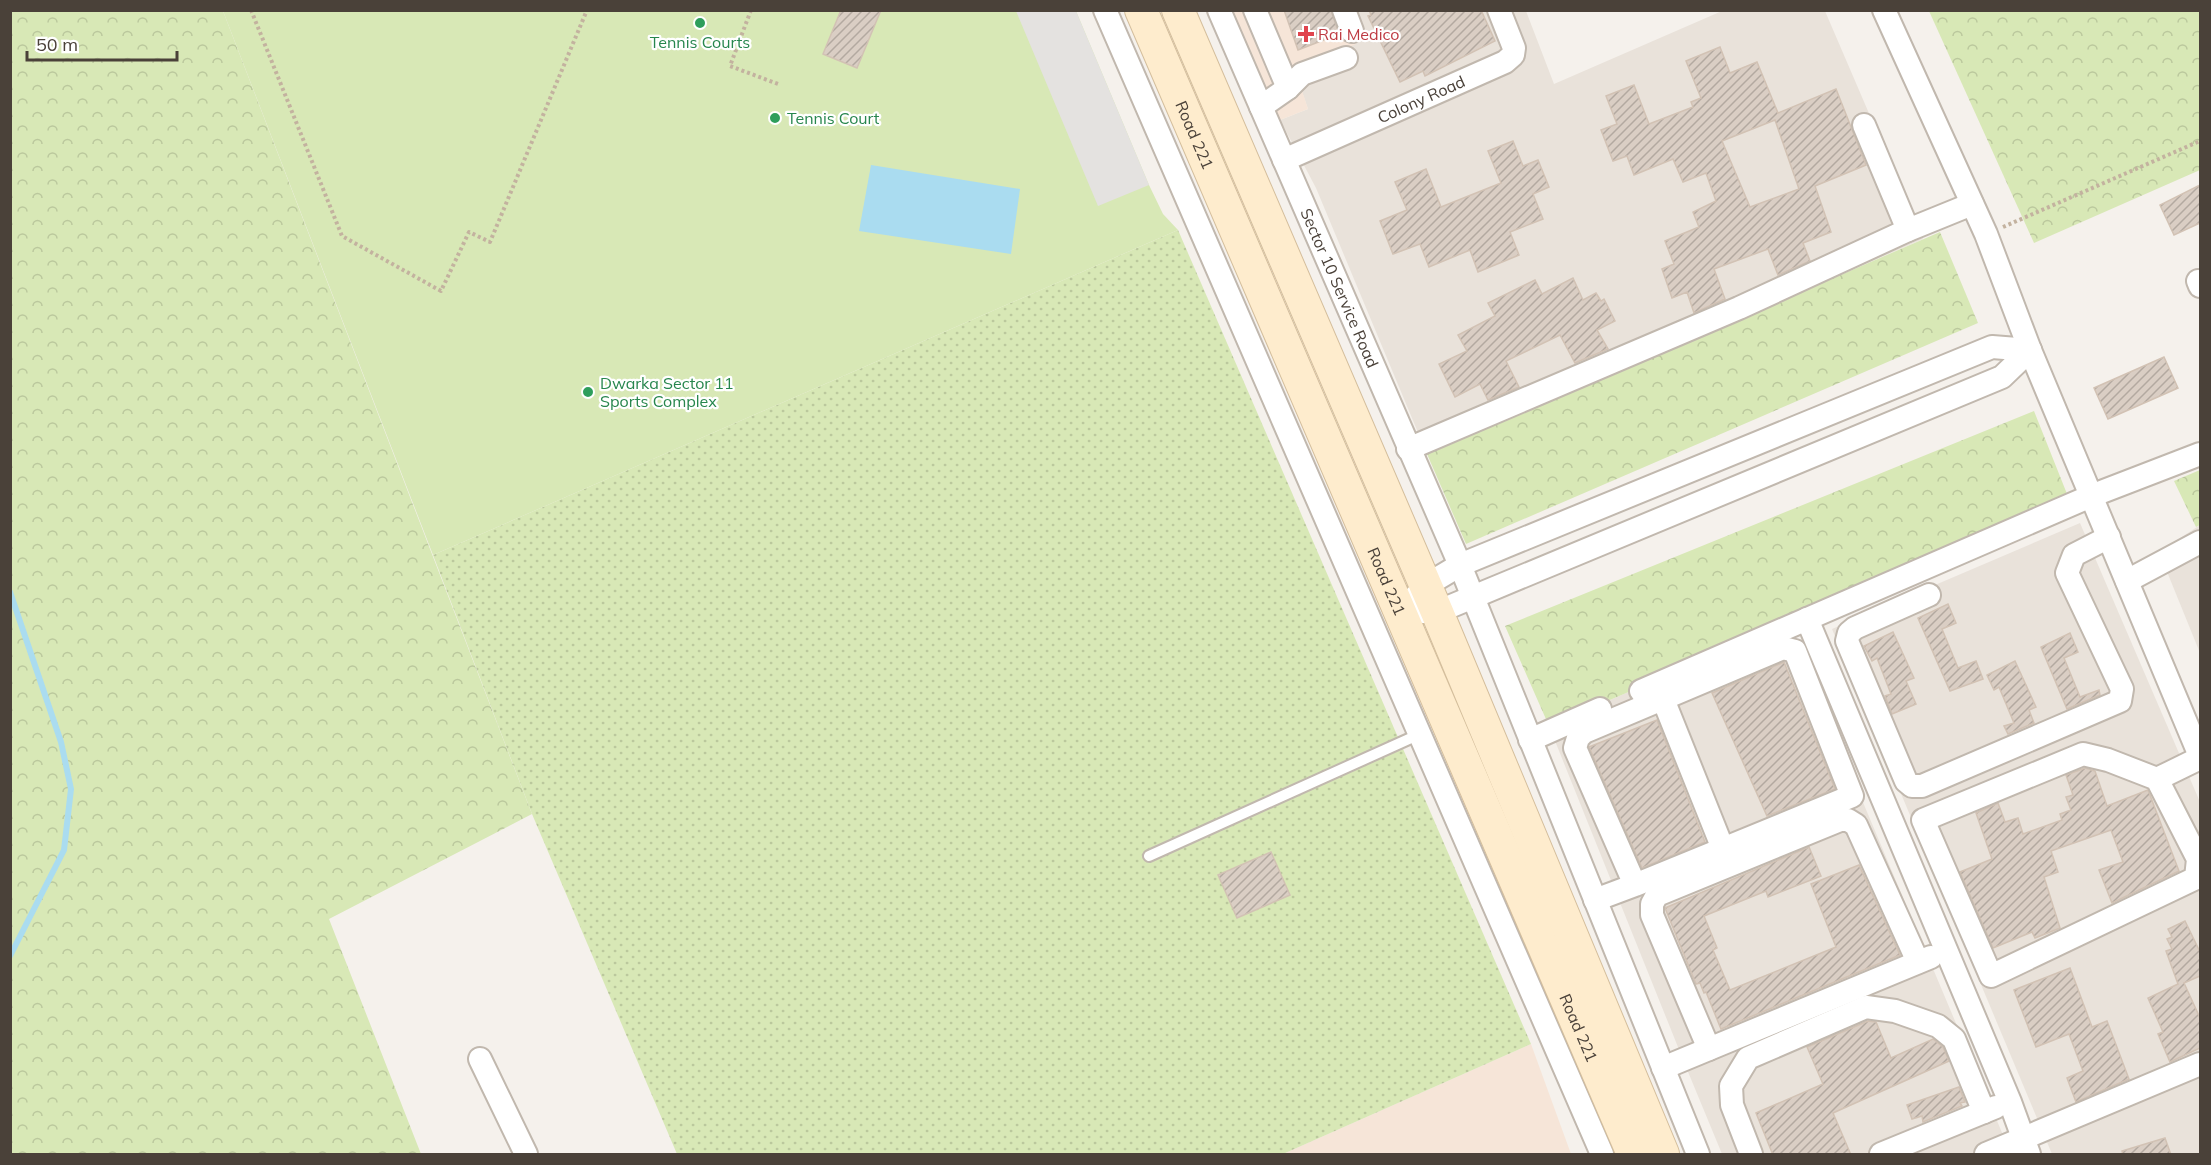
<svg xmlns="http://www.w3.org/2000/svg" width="2211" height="1165" viewBox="0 0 2211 1165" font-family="Mulish,sans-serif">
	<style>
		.residential { fill: #e9e2da }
		.commercial { fill: #f6e5d8 }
		.grass { fill: url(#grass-dots) }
		.park { fill: url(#park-crowns) }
		.pitch { fill: #d8e8b6 }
		.parking { fill: #e4e2e0 }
		.water { fill: #aadcf0 }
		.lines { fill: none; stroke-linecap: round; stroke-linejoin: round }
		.stream { stroke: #aadcf0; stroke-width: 6 }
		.building { fill: url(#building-hatch); stroke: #d2c2b4; stroke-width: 1.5; fill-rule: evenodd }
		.service-casing { stroke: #c1b8ae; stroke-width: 14 }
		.minor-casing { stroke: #c1b8ae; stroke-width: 26 }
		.secondary-casing { stroke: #d4be9c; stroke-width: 34 }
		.path { stroke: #c3b29f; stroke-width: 4; stroke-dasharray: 3 3; stroke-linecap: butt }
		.service { stroke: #fff; stroke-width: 10 }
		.minor { stroke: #fff; stroke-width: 22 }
		.secondary { stroke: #feeccd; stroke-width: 32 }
		.leisure-dot { fill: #2e9e5b; stroke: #fff; stroke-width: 2 }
		.health-dot { fill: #e0444e; stroke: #fff; stroke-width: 2 }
		.labels { text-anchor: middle; stroke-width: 4.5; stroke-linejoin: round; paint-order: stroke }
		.health-label { font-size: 16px; fill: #be3a42; stroke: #fff; text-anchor: start }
		.leisure-label { font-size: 16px; fill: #27864d; stroke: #fff; text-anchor: start }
		.street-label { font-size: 16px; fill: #4a4139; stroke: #fff }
	</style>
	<defs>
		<pattern id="grass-dots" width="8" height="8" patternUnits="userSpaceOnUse" patternTransform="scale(1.5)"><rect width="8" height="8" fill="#d8e8b6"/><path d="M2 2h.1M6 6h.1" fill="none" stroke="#bbc89d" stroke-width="1.8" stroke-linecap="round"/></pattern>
		<pattern id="park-crowns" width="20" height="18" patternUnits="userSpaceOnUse" patternTransform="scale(1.5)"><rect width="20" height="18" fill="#d8e8b6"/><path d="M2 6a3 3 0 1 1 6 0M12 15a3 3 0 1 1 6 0" fill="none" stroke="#bbc89d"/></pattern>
		<pattern id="building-hatch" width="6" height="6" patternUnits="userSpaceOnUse" patternTransform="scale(1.5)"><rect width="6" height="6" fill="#dacec4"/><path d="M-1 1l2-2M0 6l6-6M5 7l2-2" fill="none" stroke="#b3a9a0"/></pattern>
	</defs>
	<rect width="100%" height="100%" fill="#f5f1ec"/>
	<g class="residential">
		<path d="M1342,11H1526L1554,84L1722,11H1825L1923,239L1427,454L1316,188L1280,120L1308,109L1295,72Z"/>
		<path d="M2080,523L2200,802V1154H2052L1832,629Z"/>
		<path d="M2200,525V653L2159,552Z"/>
		<path d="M1790,623L1862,800L2011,1154H1722L1686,1067L1549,726Z"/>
	</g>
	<g class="commercial">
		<path d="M1233,11H1342L1356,44L1296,72L1308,109L1280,120Z"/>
		<path d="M1531,1044L1571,1154H1283Z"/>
	</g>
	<path class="grass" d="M1178,230L1531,1044L1283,1154H677L532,814L433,555Z"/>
	<g class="park">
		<path d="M10,11H223L532,814L329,919L421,1154H11Z"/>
		<path d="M1929,11H2200V170L2034,243Z"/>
		<path d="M1940,232L1978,323L1466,544L1427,454Z"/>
		<path d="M2034,411L2073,509L1790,623L1549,726L1505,626Z"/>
		<path d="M2200,470V525L2196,527L2174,481Z"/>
	</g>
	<path class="pitch" d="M223,11H1076L1149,185L1163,214L1178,230L433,555Z"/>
	<path class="parking" d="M1016,11H1076L1149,185L1098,206Z"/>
	<path class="water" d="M871,165L1020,189L1011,254L859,231Z"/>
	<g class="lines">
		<path class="stream" d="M10,592L61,742L71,789L64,850L10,956"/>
	</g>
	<g class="building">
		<path d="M841,10H881L857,68L823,54Z"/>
		<path d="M1284,10H1331L1339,34L1298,50Z"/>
		<path d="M1369,10H1481L1495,41L1425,76L1423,71L1400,82L1368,16L1371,15Z"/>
		<path d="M1720,47L1730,73L1757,62L1778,113L1836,89L1866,165L1815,186L1831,232L1803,243L1810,261L1778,275L1768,249L1714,269L1725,299L1694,313L1687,292L1672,298L1662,269L1674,264L1665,241L1699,227L1693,212L1716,201L1706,173L1683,182L1673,159L1634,175L1627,156L1613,161L1601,130L1617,124L1606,96L1634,85L1649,124L1693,107L1691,102L1701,98L1686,61ZM1775,120L1799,189L1750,207L1722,141Z"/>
		<path d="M1513,141L1523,166L1538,160L1549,187L1533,194L1543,219L1510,232L1519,255L1478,272L1470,250L1429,267L1420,244L1393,254L1380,221L1407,210L1395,182L1426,169L1441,207L1501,183L1488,151Z"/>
		<path d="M2200,185V223L2174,235L2160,205Z"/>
		<path d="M1573,278L1583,300L1596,293L1601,301L1604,299L1615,321L1597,330L1608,349L1575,363L1560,335L1506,361L1519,387L1488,400L1480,384L1455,397L1439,364L1467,351L1458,335L1495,316L1488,303L1535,280L1542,294Z"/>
		<path d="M2164,357L2178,388L2108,419L2094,388Z"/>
		<path d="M1948,604L1956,623L1942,629L1958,668L1976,661L1983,679L1950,691L1918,618Z"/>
		<path d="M1893,632L1914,678L1906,681L1916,704L1892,714L1885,696L1891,694L1877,658L1872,661L1864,646Z"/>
		<path d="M2070,633L2078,652L2064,658L2080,697L2099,690L2100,695L2067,709L2041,647Z"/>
		<path d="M2015,661L2036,707L2029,710L2034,723L2008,734L2004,726L2014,723L1999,687L1994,690L1987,675Z"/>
		<path d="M1784,662L1835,789L1767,816L1712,693Z"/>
		<path d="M1657,720L1705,842L1642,868L1589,747Z"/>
		<path d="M2085,768L2095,771L2107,806L2148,790L2179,871L2112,903L2099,870L2123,862L2111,830L2051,851L2058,872L2044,877L2060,928L2035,938L2032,932L1993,948L1960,872L1992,859L1976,813L1998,803L2005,822L2018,818L2023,834L2062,820L2060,814L2071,810L2066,797L2073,795L2066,775Z"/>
		<path d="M1809,847L1821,876L1768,897L1766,891L1704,916L1717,948L1713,950L1730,990L1836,947L1811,884L1859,865L1900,955L1721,1029L1706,992L1704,993L1700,983L1696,984L1665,908Z"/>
		<path d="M1271,852L1290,895L1237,918L1218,875Z"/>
		<path d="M2185,921L2200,952V976L2184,983L2200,1018V1048L2170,1062L2158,1034L2163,1032L2148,998L2178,984L2166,951L2172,949L2167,939L2172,937L2168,929Z"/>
		<path d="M2070,968L2092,1027L2107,1021L2129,1079L2076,1102L2067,1078L2083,1071L2069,1034L2036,1047L2014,990Z"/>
		<path d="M1868,1021L1876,1022L1891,1058L1933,1039L1943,1047L1949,1061L1833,1113L1851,1155H1773L1756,1113L1823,1084L1807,1047Z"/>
		<path d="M1959,1087L1965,1102L1960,1103L1962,1106L1923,1122L1922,1116L1912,1119L1907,1105Z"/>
		<path d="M2165,1138L2171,1155H2123L2122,1151Z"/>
	</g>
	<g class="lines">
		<g class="service-casing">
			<path id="service" d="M1149,856L1420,734"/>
		</g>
		<g class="minor-casing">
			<g id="minor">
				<path d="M1105,10L1602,1154"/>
				<path id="s1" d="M1219,10L1460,565L1698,1154"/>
				<path d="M1255,10L1288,88"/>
				<path d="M1344,10L1352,31"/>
				<path d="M1884,10L1986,234L2030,350L2200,756"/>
				<path d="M1261,107L1288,88L1302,74L1346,58"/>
				<path d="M1864,125L1908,230L1972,204"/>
				<path id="s2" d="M1284,160L1505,62L1513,55L1514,48L1499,10"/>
				<path d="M2198,281L2200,286"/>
				<path d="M1408,449L1739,308L1908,230"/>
				<path d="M2127,581L2200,542"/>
				<path d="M1929,595L1855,628L1849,633L1847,641L1906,781L1912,786H1922L2120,701L2122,689L2067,573L2074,555L2109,537"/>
				<path d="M1401,612L1425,586L1460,565L1992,347L2030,350"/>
				<path d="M1423,612H1437L1473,597L2002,377L2030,350"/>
				<path d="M1807,619L2010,1102L2029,1154"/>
				<path d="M1641,691L2091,496L2200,454"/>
				<path d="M1663,699L1723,849"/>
				<path d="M1530,740L1600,709"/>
				<path d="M2157,779L2198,859L2196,878L1991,976L1923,820L2083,754L2108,760L2157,779L2200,758"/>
				<path d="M1595,900L1635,885L1852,796L1795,651L1783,648L1584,732L1578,738L1575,748L1635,885"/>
				<path d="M1709,1049L1652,915V904L1657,895L1840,820H1848L1856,825L1918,962"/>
				<path d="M480,1059L526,1154"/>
				<path d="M1663,1068L1931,957"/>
				<path d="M1751,1154L1732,1105L1731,1086L1748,1058L1866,1007L1895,1011L1938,1026L1954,1039L1984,1112"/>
				<path d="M1881,1154L1996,1107"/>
				<path d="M1986,1154L2200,1064"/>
			</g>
		</g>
		<g class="secondary-casing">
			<g id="secondary">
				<path id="s3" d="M1141,10L1633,1154"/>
				<path d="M1178,10L1437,612L1663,1154"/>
			</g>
		</g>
		<g class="path">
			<path d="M251,10L342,236L441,291L469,232L490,242L587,10"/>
			<path d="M751,10L730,66L778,84"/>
			<path d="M2003,227L2200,141"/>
		</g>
		<use href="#service" class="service"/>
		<use href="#minor" class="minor"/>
		<use href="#secondary" class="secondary"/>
	</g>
	<g class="leisure-dot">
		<circle cx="700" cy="23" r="6"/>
		<circle cx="775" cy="118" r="6"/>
		<circle cx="588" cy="392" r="6"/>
	</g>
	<path class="health-dot" d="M1303 25h6v6h6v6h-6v6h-6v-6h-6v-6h6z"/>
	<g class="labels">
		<g class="health-label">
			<text x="1318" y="40">Rai Medico</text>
		</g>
		<g class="leisure-label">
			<text x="700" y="48" text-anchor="middle">Tennis Courts</text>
			<text x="787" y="124">Tennis Court</text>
			<text x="600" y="389">Dwarka Sector 11<tspan x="600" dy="18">Sports Complex</tspan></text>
		</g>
		<g class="street-label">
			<text dy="6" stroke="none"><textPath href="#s2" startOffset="150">Colony Road</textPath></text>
			<text dy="6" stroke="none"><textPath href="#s3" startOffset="136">Road 221</textPath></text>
			<text dy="6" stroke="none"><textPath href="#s1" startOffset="303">Sector 10 Service Road</textPath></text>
			<text dy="6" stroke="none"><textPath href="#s3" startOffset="622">Road 221</textPath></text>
			<text dy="6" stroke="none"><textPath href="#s3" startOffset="1108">Road 221</textPath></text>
		</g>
	</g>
	<rect width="2211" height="1165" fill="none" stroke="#4a4139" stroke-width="24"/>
	<path d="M27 51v9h150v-9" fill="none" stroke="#4a4139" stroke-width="3"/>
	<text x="36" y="51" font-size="18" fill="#4a4139" stroke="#ffffff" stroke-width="4.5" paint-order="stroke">50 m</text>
</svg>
